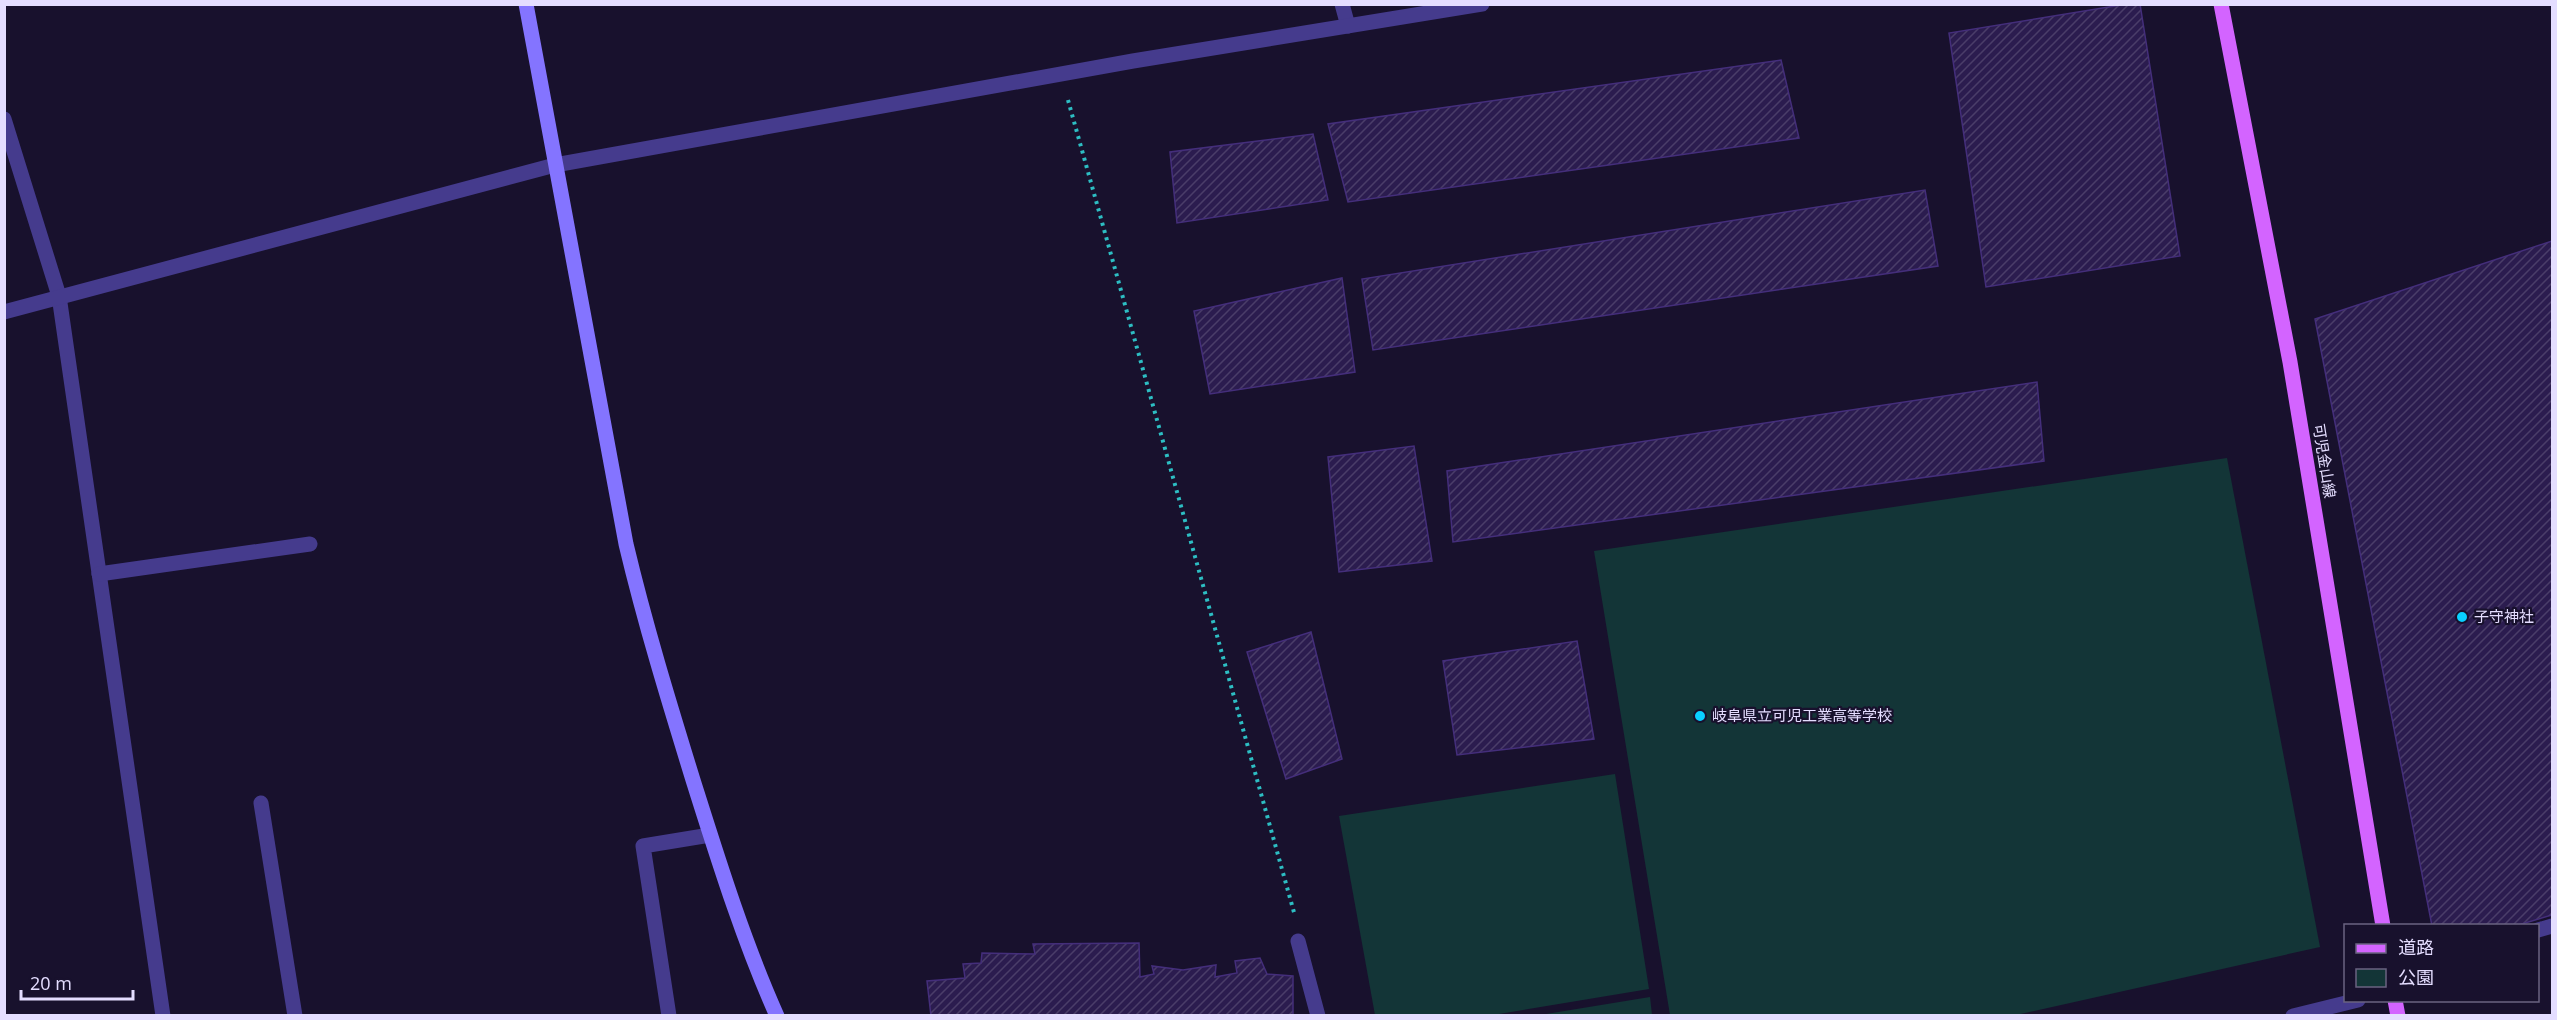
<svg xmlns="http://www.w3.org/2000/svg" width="2557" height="1020" viewBox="0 0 2557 1020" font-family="'Open Sans','Noto Sans JP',sans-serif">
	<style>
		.park { fill: #133537 }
		.building { fill: url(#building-hatch); stroke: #442e7b; stroke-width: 1.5 }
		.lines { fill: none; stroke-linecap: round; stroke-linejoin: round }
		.path { stroke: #2dbec3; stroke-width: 4; stroke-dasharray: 3 4.5; stroke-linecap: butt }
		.street { stroke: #453b8d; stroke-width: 15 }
		.secondary { stroke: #8474ff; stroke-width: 15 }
		.primary { stroke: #d364ff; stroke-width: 15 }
		.poi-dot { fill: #09d0ff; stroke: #18112d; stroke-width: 2 }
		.labels { text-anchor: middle; stroke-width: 4.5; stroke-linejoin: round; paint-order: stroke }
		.street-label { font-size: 15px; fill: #e4ddff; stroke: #18112d }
		.poi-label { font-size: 15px; fill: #e4ddff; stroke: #18112d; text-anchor: start }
	</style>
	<defs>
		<pattern id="building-hatch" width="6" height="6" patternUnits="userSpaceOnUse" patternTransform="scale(1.5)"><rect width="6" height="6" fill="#2b1c4f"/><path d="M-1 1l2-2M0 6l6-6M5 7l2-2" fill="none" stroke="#4a3d69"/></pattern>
	</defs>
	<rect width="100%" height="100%" fill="#18112d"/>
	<g class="park">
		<path d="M2227,458L2320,947L2016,1015H1670L1594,551Z"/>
		<path d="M1615,774L1649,989L1493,1015H1375L1339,816Z"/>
		<path d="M1650,997L1652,1015H1540Z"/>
	</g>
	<g class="building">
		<path d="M2127,4H2140L2180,256L1986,287L1949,33Z"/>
		<path d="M1781,60L1799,138L1348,202L1328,124Z"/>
		<path d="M1313,134L1328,200L1177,223L1170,152Z"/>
		<path d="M1925,190L1938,266L1373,350L1362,279Z"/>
		<path d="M2552,241V915L2515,926H2432L2315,319Z"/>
		<path d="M1342,278L1355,372L1210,394L1194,311Z"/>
		<path d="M2037,382L2044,461L1453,542L1447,471Z"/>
		<path d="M1414,446L1432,561L1339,572L1328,457Z"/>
		<path d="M1311,632L1342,759L1286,779L1247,652Z"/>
		<path d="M1577,641L1594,739L1457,755L1443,661Z"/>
		<path d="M1139,943L1140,977L1154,974L1152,966L1183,970L1216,965L1215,977L1237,973L1235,961L1260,958L1267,974L1293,976V1016H931L927,981L965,978L963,964L981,963L982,953L1035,954L1033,944Z"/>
	</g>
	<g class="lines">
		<path class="path" d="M1068,100L1295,916"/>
		<g class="street">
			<path d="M1342,4L1348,26"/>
			<path d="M4,119L59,296L163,1016"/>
			<path d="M4,312L555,165L1133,61L1482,4"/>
			<path d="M99,574L310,544"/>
			<path d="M261,803L295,1016"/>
			<path d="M2538,930L2552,926"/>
			<path d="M1298,941L1318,1016"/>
			<path d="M669,1016L643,846L710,835"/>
			<path d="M2293,1016L2358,1000"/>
		</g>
		<path class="secondary" d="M526,4L626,544C645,624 669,702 693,780C718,859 743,940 777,1016"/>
		<g class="primary">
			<path d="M2221,4L2290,362L2383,926"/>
			<path d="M2395,1000L2398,1016"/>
		</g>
	</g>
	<g class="poi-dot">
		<circle cx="2462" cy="617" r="6"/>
		<circle cx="1700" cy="716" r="6"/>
	</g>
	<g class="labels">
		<g class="street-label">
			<text transform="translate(2324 461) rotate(81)" y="5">可児金山線</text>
		</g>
		<g class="poi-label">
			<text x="2474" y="622">子守神社</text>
			<text x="1712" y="721">岐阜県立可児工業高等学校</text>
		</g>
	</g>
	<rect width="2557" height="1020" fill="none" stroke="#e4ddff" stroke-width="12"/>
	<rect x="2344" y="924" width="195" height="78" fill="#18112d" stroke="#6a6381" stroke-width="1.5"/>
	<rect x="2356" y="944" width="30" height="9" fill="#d364ff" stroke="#6a6381" stroke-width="1.5"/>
	<text x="2398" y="954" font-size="18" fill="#e4ddff">道路</text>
	<rect x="2356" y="969" width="30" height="18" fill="#133537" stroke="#6a6381" stroke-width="1.5"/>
	<text x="2398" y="984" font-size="18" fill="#e4ddff">公園</text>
	<path d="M21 990v9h112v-9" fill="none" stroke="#e4ddff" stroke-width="3"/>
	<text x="30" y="990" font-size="18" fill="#e4ddff" stroke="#18112d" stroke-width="4.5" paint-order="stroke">20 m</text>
</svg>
